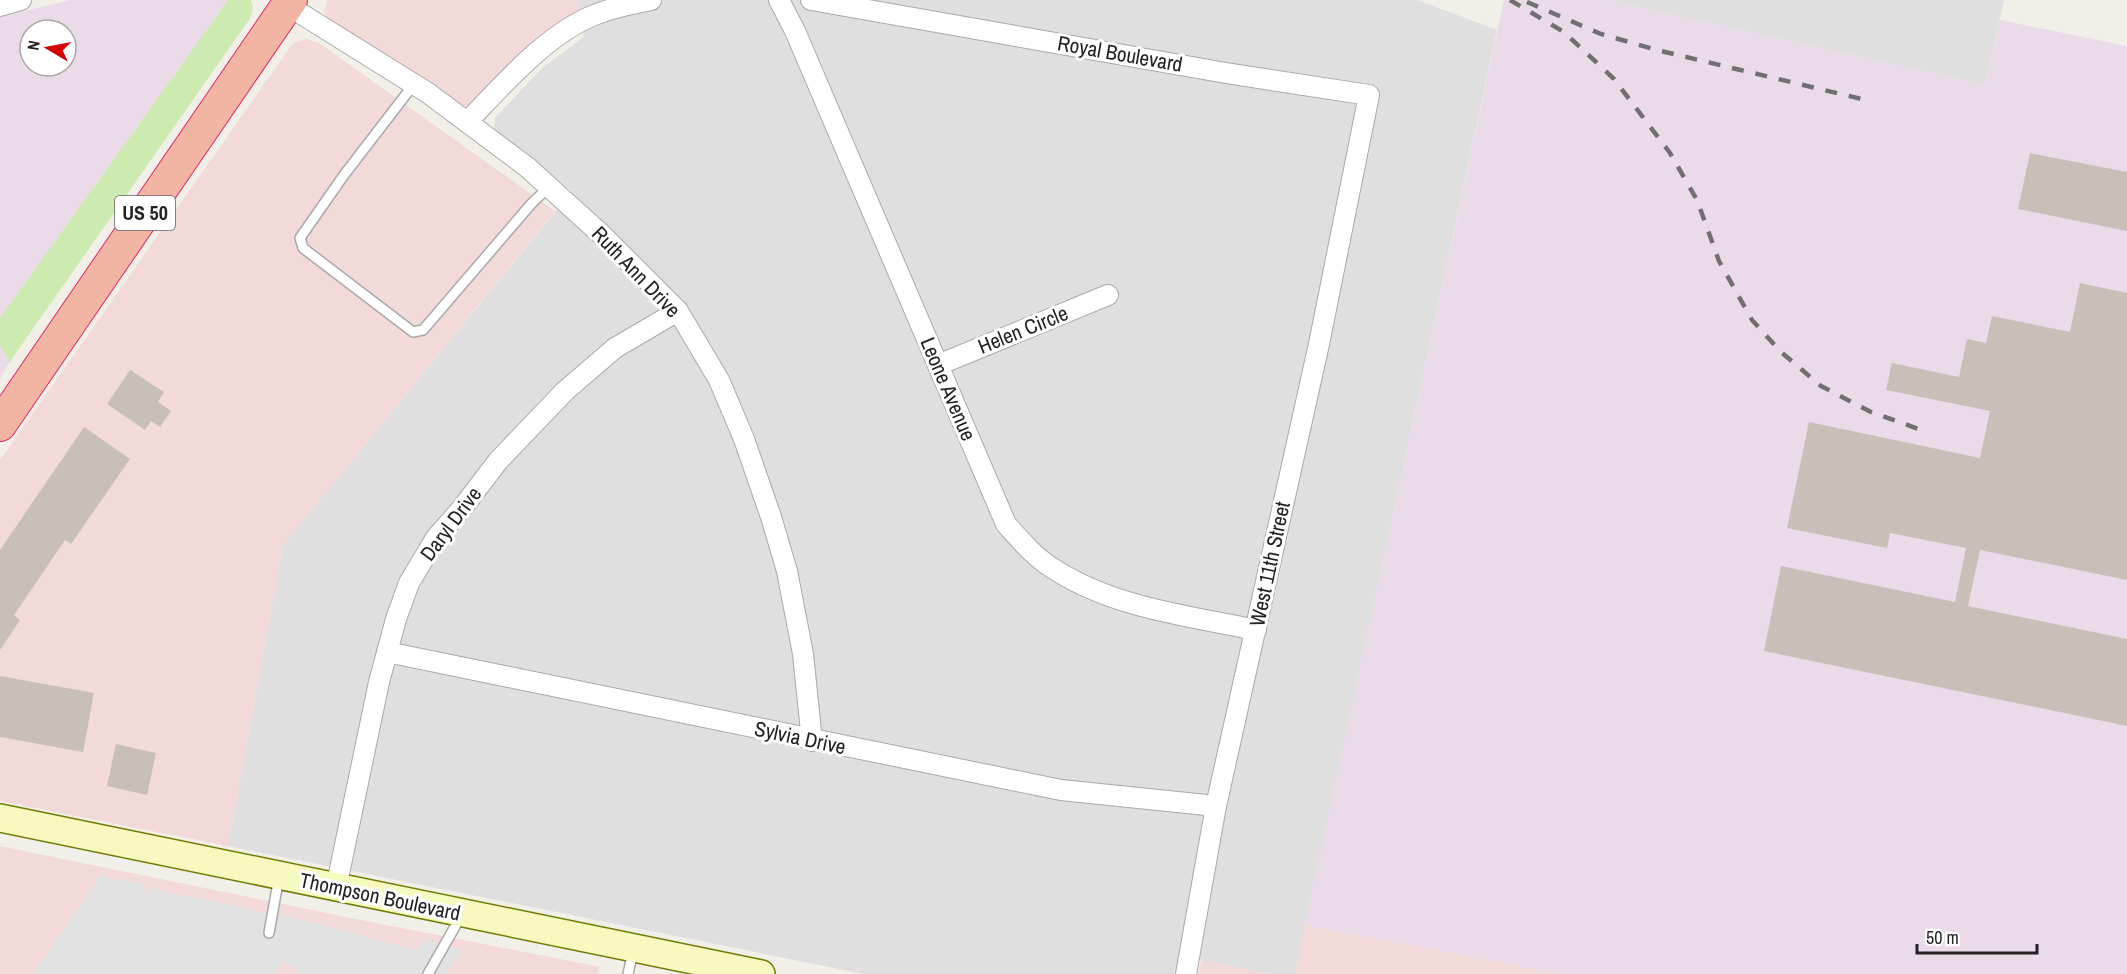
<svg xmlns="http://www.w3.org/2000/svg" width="2127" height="974" viewBox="0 0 2127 974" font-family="'Archivo Narrow',sans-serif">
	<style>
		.residential { fill: #e0dfdf }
		.commercial { fill: #f2dad9 }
		.industrial { fill: #ebdbe8; fill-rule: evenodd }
		.grass { fill: #cdebb0 }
		.parking { fill: #e2e2e2 }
		.building { fill: #c7bfb8 }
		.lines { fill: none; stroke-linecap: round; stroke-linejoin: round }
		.service-casing { stroke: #a9a9a9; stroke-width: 12 }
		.minor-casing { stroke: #a9a9a9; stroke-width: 22 }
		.secondary-casing { stroke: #707d05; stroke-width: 30 }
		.trunk-casing { stroke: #dc2a67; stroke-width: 34 }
		.service { stroke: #fff; stroke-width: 9 }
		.minor { stroke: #fff; stroke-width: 20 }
		.secondary { stroke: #f7fabf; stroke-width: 27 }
		.trunk { stroke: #f2b4a3; stroke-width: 32 }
		.rail { stroke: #707070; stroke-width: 4.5; stroke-dasharray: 12 12; stroke-linecap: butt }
		.labels { text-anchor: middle; stroke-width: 6; stroke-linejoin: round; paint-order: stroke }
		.shield { fill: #fff; stroke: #646464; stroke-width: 1.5 }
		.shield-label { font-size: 20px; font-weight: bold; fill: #222 }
		.street-label { font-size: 21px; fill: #222; stroke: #fff }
	</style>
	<rect width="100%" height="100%" fill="#f2efe9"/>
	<g class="residential">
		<path d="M577,0H1418L1497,30L1295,974H1271L1179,956L1174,974H864L228,846L283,545L572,191L494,130L495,118L541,69L584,37Z"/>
		<path d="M1606,0H2004L1985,85Z"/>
	</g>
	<g class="commercial">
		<path d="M328,0H577L580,15L475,108L461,111L328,22L324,11Z"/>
		<path d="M306,39L319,43L555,211L283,545L228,846L0,801V460L293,43Z"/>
		<path d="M0,846L361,920L601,967L597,974H0Z"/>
		<path d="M1305,925L1560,974H1295Z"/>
		<path d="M1201,960L1271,974H1198Z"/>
	</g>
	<g class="industrial">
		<path d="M70,0H228L0,318V17ZM30,30H66V66H30Z"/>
		<path d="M1504,0H1606L1985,85L2000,20L2127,46V974H1560L1305,925Z"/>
		<path d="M0,345L9,363L0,378Z"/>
	</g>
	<path class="grass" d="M228,0H251L253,7L251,17L9,363L0,345V318Z"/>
	<path class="parking" d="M100,876L143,884L148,898L151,889L302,920L417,950L425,940L462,949L447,974H302L283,961L273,974H33Z"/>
	<g class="building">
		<path d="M2030,153L2127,172V231L2018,209Z"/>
		<path d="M2080,283L2127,293V580L1980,550L1968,606L2127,639V726L1764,651L1781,566L1955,602L1966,548L1890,533L1887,548L1787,528L1809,422L1980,458L1990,411L1886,390L1892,363L1959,377L1967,339L1986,343L1992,316L2070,332Z"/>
		<path d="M130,370L164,392L158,402L171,411L160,427L151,421L145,430L107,404Z"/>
		<path d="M84,427L130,459L71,544L65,540L14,615L20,620L0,650V550Z"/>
		<path d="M0,676L94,693L83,752L0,737Z"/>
		<path d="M116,744L156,753L147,795L107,786Z"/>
	</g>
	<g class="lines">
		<g class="service-casing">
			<g id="service">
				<path d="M414,84L344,175L300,238L303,248L413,332L423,330L532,203L549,187"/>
				<path d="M269,933L279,877"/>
				<path d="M428,974L461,916"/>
				<path d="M628,974L633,951"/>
			</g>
		</g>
		<g class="minor-casing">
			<g id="minor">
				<path d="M283,0L287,5L428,93L527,167L602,235L678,311L719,380L744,439L771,517L787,571L803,654L812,741"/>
				<path d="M779,0L795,31L1006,524C1021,541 1036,559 1057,571C1116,608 1189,616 1256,630"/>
				<path d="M811,0L1226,73L1369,95L1319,344L1216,806L1186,974"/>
				<path d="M0,6L21,0"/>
				<path d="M467,122C503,85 548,32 597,14C614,7 633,4 651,0"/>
				<path d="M938,365L1108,295"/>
				<path d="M387,652L1061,790L1216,806"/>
				<path d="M336,888L379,682L396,619L409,583L436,538L463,507L498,461L565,391L615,348L678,311"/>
			</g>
		</g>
		<g class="secondary-casing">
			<path id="secondary" d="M0,818L761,974"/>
		</g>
		<g class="trunk-casing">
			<path id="trunk" d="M0,425L291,0"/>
		</g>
		<use href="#service" class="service"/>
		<use href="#minor" class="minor"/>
		<use href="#secondary" class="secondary"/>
		<use href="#trunk" class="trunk"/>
		<g class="rail">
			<path d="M1510,0L1564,32L1614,79L1670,153L1697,200L1719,261L1752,320L1781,352L1821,386L1871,412L1927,432"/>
			<path d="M1527,2L1601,34L1657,50L1870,101"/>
		</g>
	</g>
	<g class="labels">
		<rect class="shield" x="115" y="196" width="60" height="34" rx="4.5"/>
		<g class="shield-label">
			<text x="145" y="220">US 50</text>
		</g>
		<g class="street-label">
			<text transform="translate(1120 54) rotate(10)" y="7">Royal Boulevard</text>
			<text transform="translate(636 272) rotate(46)" y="7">Ruth Ann Drive</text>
			<text transform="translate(1023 330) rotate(-22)" y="7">Helen Circle</text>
			<text transform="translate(948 389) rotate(67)" y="7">Leone Avenue</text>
			<text transform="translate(451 524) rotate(-53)" y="7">Daryl Drive</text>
			<text transform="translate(1270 564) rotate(-78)" y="7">West 11th Street</text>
			<text transform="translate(800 738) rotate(12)" y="7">Sylvia Drive</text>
			<text transform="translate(380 897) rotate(12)" y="7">Thompson Boulevard</text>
		</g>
	</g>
	<g transform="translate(48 48) rotate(280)"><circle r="28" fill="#ffffff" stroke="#a7a7a7" stroke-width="1.5"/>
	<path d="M0-4.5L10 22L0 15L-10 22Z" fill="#d40000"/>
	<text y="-9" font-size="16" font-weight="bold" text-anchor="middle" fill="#222222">N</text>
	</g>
	<path d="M1917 944v9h120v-9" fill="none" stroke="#222222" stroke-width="3"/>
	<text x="1926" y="944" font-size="18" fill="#222222" stroke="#ffffff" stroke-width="4.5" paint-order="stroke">50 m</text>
</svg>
